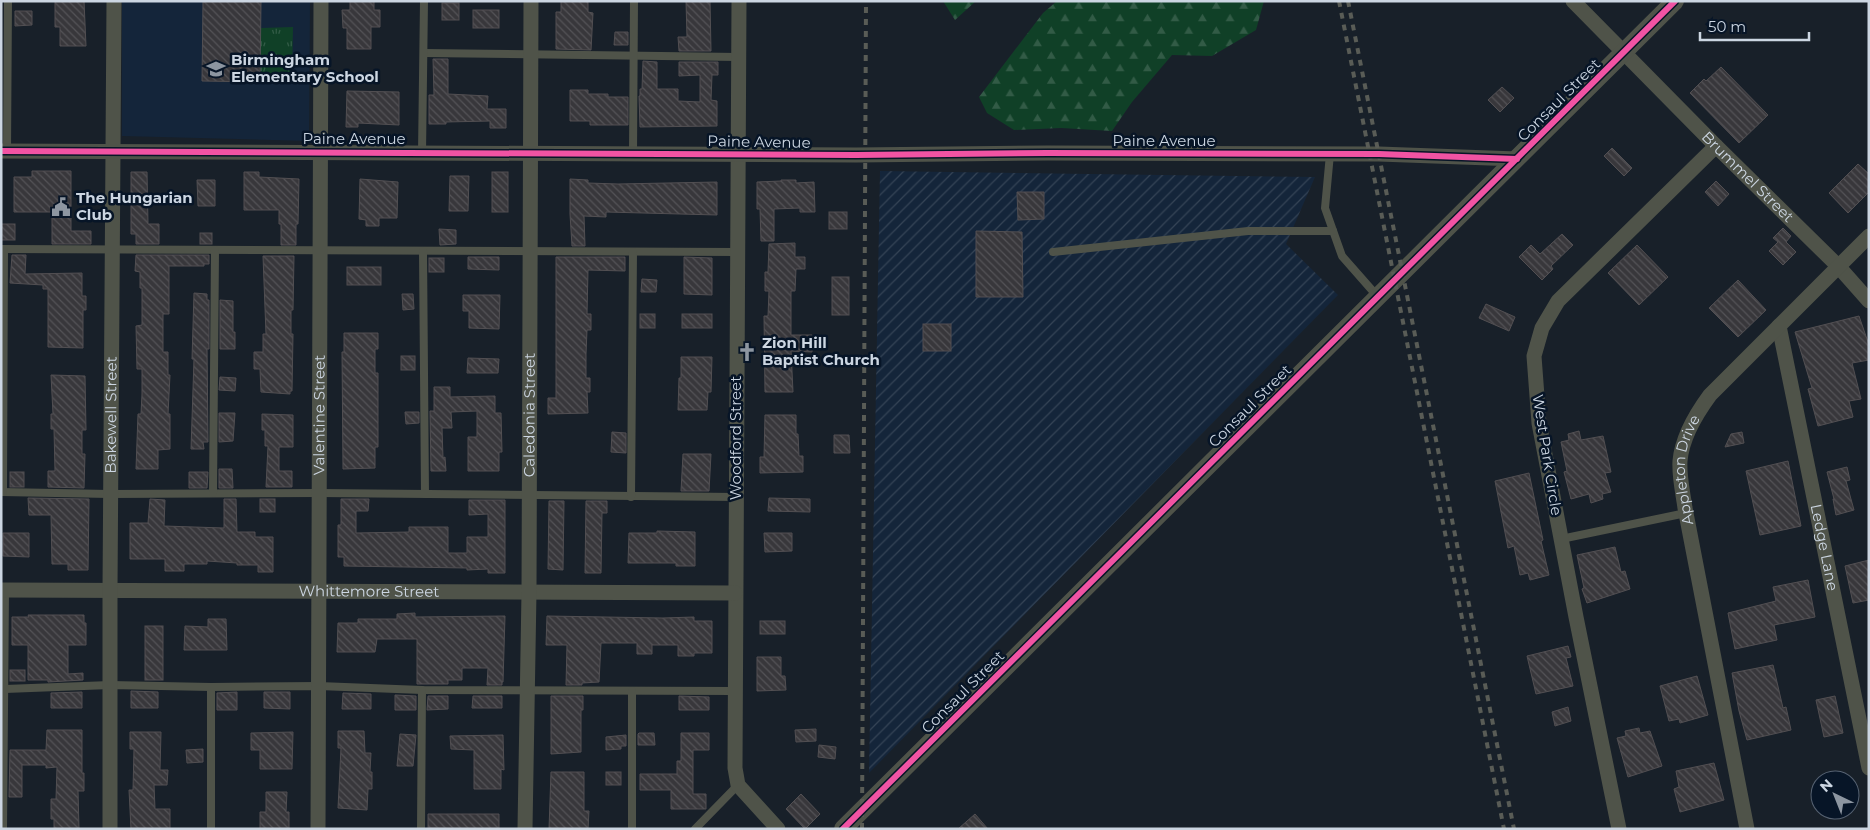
<svg xmlns="http://www.w3.org/2000/svg" width="1870" height="830" viewBox="0 0 1870 830" font-family="Montserrat,sans-serif">
	<style>
		.industrial { fill: url(#industrial-furrows) }
		.built { fill: #14253a }
		.grass { fill: url(#grass-tufts) }
		.forest { fill: url(#forest-firs) }
		.building { fill: url(#building-back-hatch); stroke: #524f52 }
		.lines { fill: none; stroke-linecap: round; stroke-linejoin: round }
		.service { stroke: #4f5349; stroke-width: 8 }
		.minor { stroke: #4f5349; stroke-width: 15 }
		.tertiary { stroke: #4f5349; stroke-width: 18 }
		.rail { stroke: #595c56; stroke-width: 4; stroke-dasharray: 6 6; stroke-linecap: butt }
		.cycleway-casing { stroke: #071527; stroke-width: 9 }
		.cycleway { stroke: #f153a3; stroke-width: 6 }
		.labels { text-anchor: middle; stroke-width: 5; stroke-linejoin: round; paint-order: stroke }
		.poi-label { font-size: 15px; font-weight: bold; fill: #ccd6e2; stroke: #071527; text-anchor: start }
		.street-label { font-size: 15px; fill: #ccd6e2; stroke: #071527 }
	</style>
	<defs>
		<pattern id="industrial-furrows" width="10" height="10" patternUnits="userSpaceOnUse" patternTransform="scale(1.25)"><rect width="10" height="10" fill="#14253a"/><path d="M-1 1l2-2M0 10L10 0M9 11l2-2" fill="none" stroke="#354456"/></pattern>
		<pattern id="grass-tufts" width="24" height="20" patternUnits="userSpaceOnUse" patternTransform="scale(1.25)"><rect width="24" height="20" fill="#104027"/><path d="M3 7l-1-3M5 7V3M7 7l1-3M15 17l-1-3M17 17v-4M19 17l1-3" fill="none" stroke="#325b46"/></pattern>
		<pattern id="forest-firs" width="22" height="20" patternUnits="userSpaceOnUse" patternTransform="scale(1.25)"><rect width="22" height="20" fill="#104027"/><path d="M5 1l3.5 6h-7zM16 11l3.5 6h-7z" fill="#325b46"/></pattern>
		<pattern id="building-back-hatch" width="6" height="6" patternUnits="userSpaceOnUse" patternTransform="scale(1.25)"><rect width="6" height="6" fill="#38373b"/><path d="M-1 5l2 2M0 0l6 6M5-1l2 2" fill="none" stroke="#545357"/></pattern>
	</defs>
	<rect width="100%" height="100%" fill="#182029"/>
	<path class="industrial" d="M880,171L1315,177L1286,244L1338,295L869,773Z"/>
	<path class="built" d="M122,1H310L309,141L122,136Z"/>
	<path class="grass" d="M293,27L292,77L260,78L261,28Z"/>
	<g class="forest">
		<path d="M943,1H976L955,20Z"/>
		<path d="M1057,1H1264L1256,30L1212,56L1172,55L1132,102L1112,131L1061,128L1014,130L987,113L979,97L1043,13Z"/>
	</g>
	<g class="building">
		<path d="M55,1H84L86,46H60V27H55Z"/>
		<path d="M203,1H261L260,82L202,81Z"/>
		<path d="M350,1H374V10H380V27H371V49H347V28H343L342,10H350Z"/>
		<path d="M561,1H588V12L593,13L591,50L556,49V12H561Z"/>
		<path d="M686,1H710L711,51H679L678,37H687Z"/>
		<rect x="442" y="3" width="17" height="17"/>
		<rect x="473" y="10" width="26" height="18"/>
		<path d="M15,11H32V25L15,26Z"/>
		<path d="M615,32H628V45H614Z"/>
		<path d="M433,59H448V94L488,96L487,109H506V128H490V121L446,122V124H429V95H434Z"/>
		<path d="M643,61L657,62V89H678V101L700,102V75L679,76V62H718V75H712L711,100L717,101V126L640,127L639,96H640V89H642Z"/>
		<path d="M1721,67L1768,115L1739,143L1690,93L1704,79L1706,81Z"/>
		<path d="M1502,87L1514,98L1500,112L1488,100Z"/>
		<path d="M570,90H588V94H608V97H628V125H590V121H570Z"/>
		<path d="M347,91L399,92V125L358,123V127H346Z"/>
		<path d="M1612,148L1632,168L1624,176L1604,156Z"/>
		<path d="M1858,164L1869,174V192L1848,213L1829,193Z"/>
		<path d="M32,171H71V231H91V244H52V212H14V177H32Z"/>
		<path d="M131,172H147L148,224H159V244H136V234H131Z"/>
		<path d="M244,172H259V177L299,179L298,224H296V245H281V224H279V210H244Z"/>
		<rect x="492" y="172" width="16" height="40"/>
		<path d="M450,176H469L468,211H449Z"/>
		<path d="M360,179L398,182L397,218H379V226H366V220L359,219Z"/>
		<path d="M570,179L588,180V183L618,184L717,182V215L606,212V217L584,216L585,246H572L570,214Z"/>
		<path d="M197,180H215V206H198Z"/>
		<path d="M781,180H796V183L814,182L815,212H800V208L774,209V241H761L760,209H757V182L781,181Z"/>
		<path d="M1716,181L1729,194L1718,206L1705,192Z"/>
		<path d="M1017,192H1044V219L1018,220Z"/>
		<rect x="829" y="212" width="18" height="17"/>
		<rect x="1" y="224" width="14" height="16"/>
		<path d="M1783,228L1791,236L1786,242L1796,252L1783,265L1769,251L1778,242L1773,238Z"/>
		<path d="M439,229L456,230V244L440,245Z"/>
		<path d="M976,231L1022,232L1023,297H976Z"/>
		<rect x="200" y="233" width="12" height="11"/>
		<path d="M1562,234L1573,245L1551,266L1553,269L1542,280L1519,257L1531,245L1540,254Z"/>
		<path d="M795,243V257H805V269H796L795,291H791V335H812V352L791,351L793,392H765L764,316H768L769,291H765V272H768L769,244Z"/>
		<path d="M1637,245L1668,277L1639,305L1608,273Z"/>
		<path d="M12,255H26L25,274L82,273V296H86V310H83V348L48,347V289H43V285L10,283Z"/>
		<path d="M136,255H209V264H204V266H169V314H163V352H168V375H170L168,414H170V449L158,450V469H136L138,414H141L142,394V369H137L136,326L142,325V288H140V272L135,271Z"/>
		<path d="M263,256H294L293,310H291V334H293L292,391H290V394L261,392L260,369H254V352H263V334H266Z"/>
		<path d="M468,257H499V270L468,269Z"/>
		<path d="M556,257H625V271L588,270L587,314H591V330H587L586,354V378H590V392H587L588,413L548,414V398H556Z"/>
		<path d="M684,257L712,258V295L684,294Z"/>
		<rect x="429" y="258" width="15" height="14"/>
		<rect x="347" y="267" width="34" height="18"/>
		<rect x="832" y="277" width="17" height="38"/>
		<path d="M642,279L657,280L656,292H641Z"/>
		<path d="M1738,280L1766,310L1738,337L1709,308Z"/>
		<path d="M194,293L207,294V300H209V349H207L208,442H203L204,449H191L194,359H192Z"/>
		<path d="M402,294H413L414,309L403,310Z"/>
		<path d="M463,295H500L499,329L469,328V311H463Z"/>
		<path d="M220,300L233,301V332H235V349H220Z"/>
		<path d="M1486,304L1515,317L1509,331L1479,318Z"/>
		<rect x="640" y="314" width="15" height="14"/>
		<rect x="682" y="314" width="30" height="14"/>
		<path d="M1859,316L1869,345V360L1852,363L1861,399L1849,401L1853,417L1818,426L1808,389L1812,388L1795,332Z"/>
		<rect x="923" y="324" width="28" height="27"/>
		<path d="M344,333H378V349H375V373H378V447H375V468L343,469L342,352H344Z"/>
		<rect x="401" y="356" width="14" height="14"/>
		<path d="M681,357H712L711,392H708L707,410H678L679,378H681Z"/>
		<path d="M468,358L499,359L498,373H467Z"/>
		<path d="M51,375L85,376L86,430H82V454H85L84,488L48,487V471H55L54,429H51V414H53Z"/>
		<path d="M220,377L236,378L235,391L219,390Z"/>
		<path d="M434,387H450V397L495,396V413H501L502,452H499V471H468V437H477V411L451,412L452,428H442L443,458L445,457L446,471H431L430,411H434Z"/>
		<path d="M405,412H419V423L406,424Z"/>
		<path d="M219,413H235L233,441L219,442Z"/>
		<path d="M262,414L293,415V447H279V471H292V487H266L268,446H265V430H262Z"/>
		<path d="M765,415H796V434H798L799,456H803V472L760,473V457H764Z"/>
		<path d="M1579,431L1581,440L1603,436L1611,472L1605,473L1611,492L1602,494L1603,499L1591,503L1589,494L1571,499L1564,472L1567,471L1561,442L1569,440L1568,434Z"/>
		<path d="M612,432L626,433V453L611,452Z"/>
		<path d="M1742,432L1744,443L1725,447L1731,434Z"/>
		<path d="M834,435H849L850,453H834Z"/>
		<path d="M683,454H711L709,491H681Z"/>
		<path d="M1788,461L1801,526L1760,535L1746,471Z"/>
		<path d="M1847,467L1850,480L1846,481L1854,510L1836,515L1833,499H1834L1827,472Z"/>
		<path d="M219,469H232L233,488H219Z"/>
		<rect x="10" y="472" width="14" height="15"/>
		<path d="M189,472H208L207,488H189Z"/>
		<path d="M1529,473L1543,540L1541,541L1549,575L1530,580L1528,573L1520,575L1514,546L1508,548L1495,481Z"/>
		<path d="M28,498L89,499L88,570H68V564H52L51,515H29Z"/>
		<path d="M769,498L810,499V512L768,511Z"/>
		<path d="M150,499L165,500L164,526L224,528V499H236L237,532H255V537H273V572H258V565H237V563L207,561V564H184V571H165V559H130V523H148Z"/>
		<rect x="260" y="499" width="15" height="13"/>
		<path d="M341,499H369L368,511H356V533L409,532V527H448V553H467V537H488V514L469,515V500H505V573H488V569L467,570V568L344,566V557H338V525H341Z"/>
		<path d="M549,501H564L563,570L548,569Z"/>
		<path d="M586,501H607V513H602L601,573H585Z"/>
		<path d="M657,531L695,532V566H676V563H628L629,533H657Z"/>
		<path d="M3,533H29V557L3,556Z"/>
		<path d="M764,533H792V551L765,552Z"/>
		<path d="M1615,547L1621,572L1625,571L1630,589L1587,603L1582,589L1584,588L1577,555Z"/>
		<path d="M1869,560V600L1853,603L1845,566Z"/>
		<path d="M1808,580L1815,617L1774,625L1777,640L1735,649L1728,613L1776,601L1773,587Z"/>
		<path d="M415,613V617L505,616L503,682H502V685H487L488,668H462V680H448V684H417V639H377L375,652H337L338,623H358V619H397V614Z"/>
		<path d="M28,615H84V623H86V645H68V674L83,673V680L48,682V680H28V645H12V617H29Z"/>
		<path d="M547,616L663,618L694,617V621H712V653H694V656H678V645H652V654H637V643H601L599,682L582,683V685H566L567,645H546Z"/>
		<path d="M208,619H226L227,650H184L185,626L208,627Z"/>
		<rect x="760" y="621" width="25" height="13"/>
		<rect x="145" y="626" width="18" height="54"/>
		<path d="M1568,646L1571,657L1566,658L1573,686L1536,694L1527,656Z"/>
		<path d="M757,657H781V676H785L786,690L757,691Z"/>
		<path d="M1773,665L1783,708L1786,707L1791,730L1747,740L1739,711L1732,673Z"/>
		<rect x="10" y="670" width="15" height="11"/>
		<path d="M1697,676L1708,715L1680,723L1679,719L1669,721L1660,686Z"/>
		<path d="M131,691L158,692V708H131Z"/>
		<path d="M82,692V708H51V693Z"/>
		<path d="M237,692V710H217V693Z"/>
		<path d="M264,692H290V709L264,708Z"/>
		<path d="M343,693L371,694V709H342Z"/>
		<path d="M395,695L416,696V710H395Z"/>
		<path d="M428,696H448V709L427,710Z"/>
		<path d="M473,696H502V708H472Z"/>
		<path d="M551,696H583V710H581V752L551,754Z"/>
		<path d="M679,696L709,697V710H679Z"/>
		<path d="M1835,696L1843,733L1824,737L1816,700Z"/>
		<path d="M1568,707L1571,721L1555,726L1552,712Z"/>
		<path d="M1639,728L1640,733L1650,731L1662,766L1628,777L1617,738L1626,736L1625,731Z"/>
		<path d="M816,729V741L796,742L795,730Z"/>
		<path d="M47,730H82V773H84V791H78L79,829H54V819H51V799H56L57,767L46,768V765H22V797H9L10,750H46Z"/>
		<path d="M338,731H364L365,753H371L370,772H372V789H368L367,810L338,808L341,748H338Z"/>
		<path d="M130,732H161L160,770H168L167,785H154L155,809H170V829H131L129,790H133L134,749H130Z"/>
		<path d="M293,732L292,769H260V750H251V733Z"/>
		<path d="M639,733H654L655,745H638V734Z"/>
		<path d="M681,733H709V750H693V794H706V809H671V790H640V774H677V761H681Z"/>
		<path d="M400,734L416,735L413,766H397Z"/>
		<path d="M503,735L504,770L501,769V789H474V750L451,749L450,736Z"/>
		<path d="M626,735V746H621V749L606,750V737Z"/>
		<path d="M819,745L836,747L835,759L818,757Z"/>
		<path d="M203,749V762L187,763L186,750Z"/>
		<path d="M1714,763L1724,800L1680,812L1674,789L1679,787L1676,771Z"/>
		<path d="M551,772H584V811H589L588,829H549Z"/>
		<rect x="606" y="772" width="15" height="13"/>
		<path d="M266,792H287L286,812H289V829H260V812H266Z"/>
		<path d="M801,794L820,814L805,829L786,809Z"/>
		<path d="M428,814H499V829L428,828Z"/>
		<path d="M975,814L988,829H958Z"/>
	</g>
	<g class="lines">
		<g class="service">
			<path d="M424,53L738,57"/>
			<path d="M7,151L8,1"/>
			<path d="M422,153L424,1"/>
			<path d="M633,154L634,1"/>
			<path d="M1330,154L1325,208L1342,256L1378,297"/>
			<path d="M1,249L737,252"/>
			<path d="M423,251L425,494"/>
			<path d="M1053,252L1248,231H1333"/>
			<path d="M1,492L110,494L320,493L736,497"/>
			<path d="M3,492L4,249"/>
			<path d="M213,493L215,250"/>
			<path d="M631,497L633,252"/>
			<path d="M1561,539L1686,513"/>
			<path d="M211,687V829"/>
			<path d="M5,689L110,685L211,687L319,686L422,690L735,691"/>
			<path d="M3,829L5,590"/>
			<path d="M421,829L422,690"/>
			<path d="M632,829V691"/>
			<path d="M695,829L738,785"/>
		</g>
		<g class="minor">
			<path d="M739,1L735,768L738,785L778,829"/>
			<path id="s1" d="M1573,1L1716,146L1838,266L1869,301"/>
			<path d="M1,151L856,155L1048,153L1379,154L1517,159"/>
			<path id="s2" d="M1779,326L1869,768"/>
			<path id="s3" d="M1,590L735,593"/>
			<path id="s4" d="M110,829V590L114,1"/>
			<path id="s5" d="M318,829L321,1"/>
			<path id="s6" d="M525,829L529,592L531,1"/>
			<path d="M1619,829L1576,617L1539,423L1534,356L1542,328L1558,301L1716,146"/>
			<path id="s7" d="M1747,829L1685,508C1683,493 1679,477 1680,461C1682,437 1696,414 1710,395L1869,236"/>
		</g>
		<path class="tertiary" d="M843,829L1675,1"/>
		<g class="rail">
			<path d="M1339,1L1504,829"/>
			<path d="M1348,1L1514,829"/>
			<path d="M862,829L866,1"/>
		</g>
		<g class="cycleway-casing">
			<g id="cycleway">
				<path d="M1,151L856,155L1048,153L1379,154L1517,159"/>
				<path d="M843,829L1675,1"/>
			</g>
		</g>
		<use href="#cycleway" class="cycleway"/>
	</g>
	<defs>
		<g id="school-bare" transform="scale(1.5)"><path d="M0-5L7-2L0 1L-7-2ZM-4 1L0 2.5L4 1V4Q0 6-4 4Z" fill="#8d96a1" stroke="#071527" stroke-width="2.5" paint-order="stroke"/></g>
		<g id="civic-bare" transform="scale(1.5)"><path d="M-.6-6.5H3V-4.5H.6V-3L4-1V1h2V6H-6V1h2V-1L-.6-3ZM-1.2 2.5V6h2.4V2.5Z" fill="#8d96a1" stroke="#071527" stroke-width="2.5" paint-order="stroke"/></g>
		<g id="church-bare" transform="scale(1.5)"><path d="M-1.2-6h2.4v3.5h3.3v2.4h-3.3V6h-2.4V-.1h-3.3v-2.4h3.3Z" fill="#8d96a1" stroke="#071527" stroke-width="2.5" paint-order="stroke"/></g>
	</defs>
	<g fill-rule="evenodd">
		<use href="#school-bare" x="216" y="69"/>
		<use href="#civic-bare" x="61" y="207"/>
		<use href="#church-bare" x="747" y="352"/>
	</g>
	<g class="labels">
		<g class="poi-label">
			<text x="231" y="65">Birmingham<tspan x="231" dy="17">Elementary School</tspan></text>
			<text x="76" y="203">The Hungarian<tspan x="76" dy="17">Club</tspan></text>
			<text x="762" y="348">Zion Hill<tspan x="762" dy="17">Baptist Church</tspan></text>
		</g>
		<g class="street-label">
			<text transform="translate(1559 100) rotate(-45)" y="5">Consaul Street</text>
			<text x="354" y="144">Paine Avenue</text>
			<text x="1164" y="146">Paine Avenue</text>
			<text transform="translate(759 142) rotate(1)" y="5">Paine Avenue</text>
			<text dy="5" stroke="none"><textPath href="#s1" startOffset="248">Brummel Street</textPath></text>
			<text transform="translate(1250 406) rotate(-45)" y="5">Consaul Street</text>
			<text dy="5" stroke="none"><textPath href="#s4" startOffset="414">Bakewell Street</textPath></text>
			<text dy="5" stroke="none"><textPath href="#s5" startOffset="414">Valentine Street</textPath></text>
			<text dy="5" stroke="none"><textPath href="#s6" startOffset="414">Caledonia Street</textPath></text>
			<text transform="translate(736 438) rotate(-90)" y="5">Woodford Street</text>
			<text transform="translate(1547 455) rotate(81)" y="5">West Park Circle</text>
			<text dy="5" stroke="none"><textPath href="#s7" startOffset="366">Appleton Drive</textPath></text>
			<text dy="5" stroke="none"><textPath href="#s2" startOffset="226">Ledge Lane</textPath></text>
			<text dy="5" stroke="none"><textPath href="#s3" startOffset="368">Whittemore Street</textPath></text>
			<text transform="translate(963 692) rotate(-45)" y="5">Consaul Street</text>
		</g>
	</g>
	<rect width="1870" height="830" fill="none" stroke="#ccd6e2" stroke-width="5"/>
	<g transform="translate(1835 795) rotate(317)"><circle r="24" fill="#071527" stroke="#566272"/>
	<path d="M0-4L9 19L0 12L-9 19Z" fill="#8d96a1"/>
	<text y="-8" font-size="14" font-weight="bold" text-anchor="middle" fill="#ccd6e2">N</text>
	</g>
	<path d="M1700 32v8h109v-8" fill="none" stroke="#ccd6e2" stroke-width="2.5"/>
	<text x="1708" y="32" font-size="15" fill="#ccd6e2" stroke="#071527" stroke-width="4" paint-order="stroke">50 m</text>
</svg>
